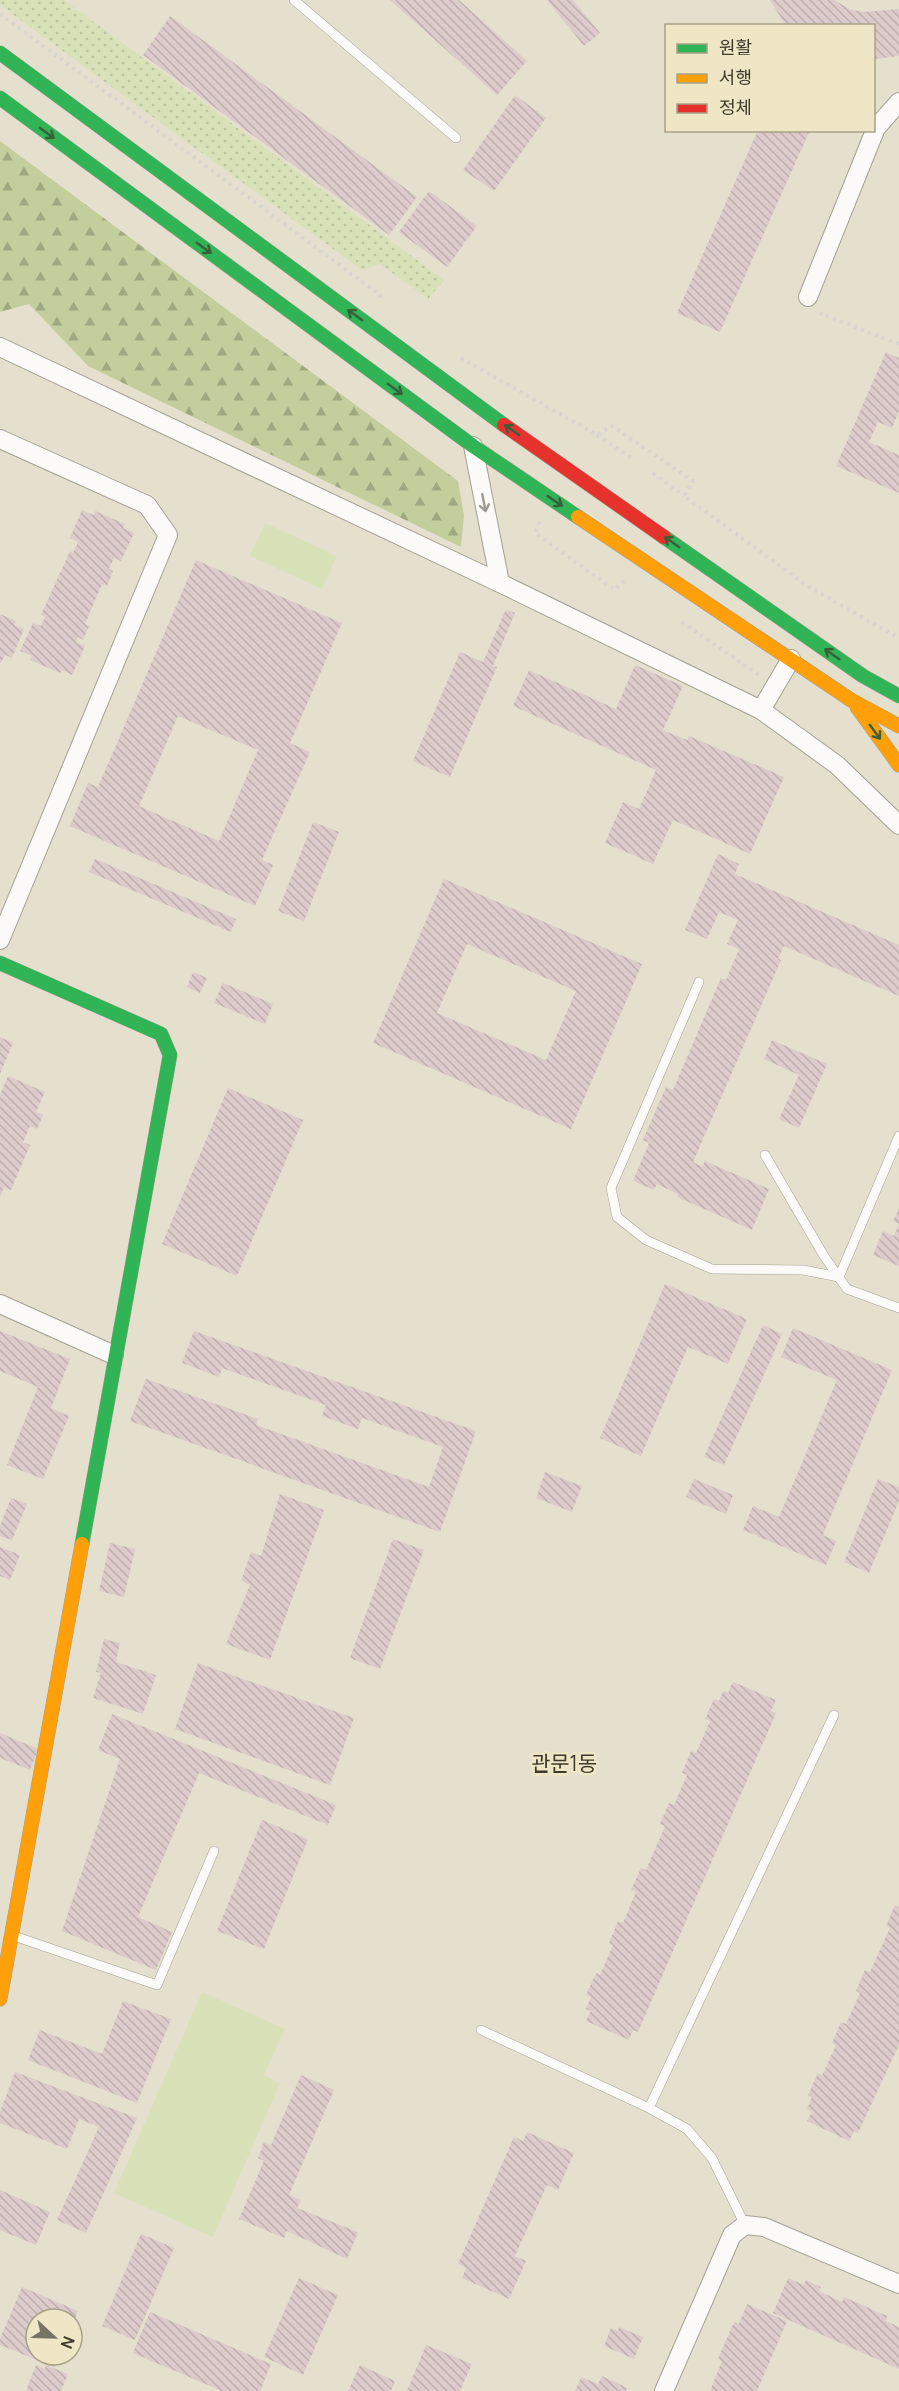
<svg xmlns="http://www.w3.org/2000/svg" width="899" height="2391" viewBox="0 0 899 2391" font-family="Manrope,'Noto Sans KR',sans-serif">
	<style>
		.grass { fill: url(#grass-dots) }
		.forest { fill: url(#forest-firs) }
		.green { fill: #d8e1b8 }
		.building { fill: url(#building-back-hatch); fill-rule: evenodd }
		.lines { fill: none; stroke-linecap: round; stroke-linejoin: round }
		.lane-casing { stroke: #a4a093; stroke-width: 10 }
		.street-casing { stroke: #a4a093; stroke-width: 20 }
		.fast-casing { stroke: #a4a093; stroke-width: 15 }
		.slow-casing { stroke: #a4a093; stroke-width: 15 }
		.jam-casing { stroke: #a4a093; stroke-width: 15 }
		.path { stroke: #d7d5d0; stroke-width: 4; stroke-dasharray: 3 4.5; stroke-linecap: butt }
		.lane { stroke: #fbfaf8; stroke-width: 9 }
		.street { stroke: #fbfaf8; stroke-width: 18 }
		.fast { stroke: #30b455; stroke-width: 14 }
		.slow { stroke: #ff9f0a; stroke-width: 14 }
		.jam { stroke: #e5322d; stroke-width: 14 }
		.oneway { stroke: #395f39 }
		.oneway2 { stroke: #9c9a92 }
		.labels { text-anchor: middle; stroke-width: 5; stroke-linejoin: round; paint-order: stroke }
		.quarter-label { font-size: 21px; fill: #3d3a2d; stroke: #eee6c5 }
	</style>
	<defs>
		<pattern id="grass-dots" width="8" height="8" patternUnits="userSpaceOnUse" patternTransform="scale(1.5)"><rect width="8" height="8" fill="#d8e1b8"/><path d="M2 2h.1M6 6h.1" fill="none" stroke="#bac29e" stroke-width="1.8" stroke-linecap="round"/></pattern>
		<pattern id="forest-firs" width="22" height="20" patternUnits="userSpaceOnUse" patternTransform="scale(1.5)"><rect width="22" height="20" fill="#c4ce9c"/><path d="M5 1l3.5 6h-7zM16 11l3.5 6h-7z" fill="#a0a880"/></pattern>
		<pattern id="building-back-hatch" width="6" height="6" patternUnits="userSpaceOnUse" patternTransform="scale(1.5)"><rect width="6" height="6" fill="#dccbca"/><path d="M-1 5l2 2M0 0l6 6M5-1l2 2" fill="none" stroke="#beafae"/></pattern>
	</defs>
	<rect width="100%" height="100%" fill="#e5e0ce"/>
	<path class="grass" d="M0,0H64L444,280L428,299L380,264L362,270L0,5Z"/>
	<path class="forest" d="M0,141L458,481L464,515L461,547L88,366L29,304L0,312Z"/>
	<g class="green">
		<path d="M265,523L337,556L322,589L250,556Z"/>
		<path d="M202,1992L285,2029L264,2075L280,2083L213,2237L114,2193Z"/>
	</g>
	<g class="building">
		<path d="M390,0H459L527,61L497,95Z"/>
		<path d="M547,0H573L600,33L584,46Z"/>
		<path d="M770,0H834L851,10L865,12L899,9V56L874,59V26H786Z"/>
		<path d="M170,16L417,197L389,235L143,55Z"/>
		<path d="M515,95L546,118L494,191L463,170Z"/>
		<path d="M758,130H810L720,332L677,313Z"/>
		<path d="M429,191L477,226L447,267L399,232Z"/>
		<path d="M886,352L899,358V411L892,428L878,422L869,442L899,455V493L836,466Z"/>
		<path d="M82,510L93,515L95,511L125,524L123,528L134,533L121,561L114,558L109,569L113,571L107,586L102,584L85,624L89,626L83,640L78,637L76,642L85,646L72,675L62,670L60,673L30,660L32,656L20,651L33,623L41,626L45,617L41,615L70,551L73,553L78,542L70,538Z"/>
		<path d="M196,560L342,623L290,743L310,752L262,860L273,865L255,906L70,826L88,783L98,787ZM178,716L258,750L219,841L139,806Z"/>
		<path d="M506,609L515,613L493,666L497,667L450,777L413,761L460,652L483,662Z"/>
		<path d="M0,614L16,621L14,625L24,629L12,658L5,655L0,664Z"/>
		<path d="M635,665L683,686L663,730L687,740L689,736L784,777L750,854L673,820L653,864L605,843L623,802L639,809L656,770L513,706L529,670L616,709Z"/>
		<path d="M313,822L339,832L304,921L278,911Z"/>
		<path d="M718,854L739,864L735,874L899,945V996L784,946L778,959L781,960L693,1162L702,1167L705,1161L769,1189L752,1230L677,1197L678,1194L657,1184L654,1190L633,1181L649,1143L643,1140L666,1087L673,1090L721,978L726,980L739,949L727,944L738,920L719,912L707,939L685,930Z"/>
		<path d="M95,859L236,919L231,932L89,872Z"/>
		<path d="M444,879L642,964L571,1129L373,1043ZM467,944L576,991L546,1060L437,1013Z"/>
		<path d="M193,972L207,978L200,993L187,987Z"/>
		<path d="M223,983L273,1004L265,1024L214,1003Z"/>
		<path d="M0,1037L13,1043L0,1074Z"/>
		<path d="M772,1040L827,1064L799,1128L779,1119L799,1075L764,1059Z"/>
		<path d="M8,1076L45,1092L36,1112L43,1115L37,1129L30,1126L23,1142L30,1145L11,1190L4,1187L0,1197V1095Z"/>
		<path d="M228,1088L303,1120L237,1276L162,1244Z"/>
		<path d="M899,1208V1266L873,1255L883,1231L894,1236L899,1224L893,1221Z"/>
		<path d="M665,1284L747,1319L728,1364L688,1347L641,1456L600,1438Z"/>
		<path d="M763,1325L782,1334L724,1465L704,1457Z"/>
		<path d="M793,1328L892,1370L823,1535L836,1541L826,1565L743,1530L753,1506L779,1517L837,1380L781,1357Z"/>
		<path d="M0,1331L70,1359L51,1408L69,1416L43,1479L7,1465L38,1387L0,1371Z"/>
		<path d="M194,1331L476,1431L440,1532L130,1421L146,1379L258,1419L256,1425L429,1487L443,1447L362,1418L358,1429L322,1416L326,1405L222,1368L219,1377L182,1363Z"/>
		<path d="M545,1472L582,1486L572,1512L536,1498Z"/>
		<path d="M694,1479L733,1495L726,1514L686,1497Z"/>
		<path d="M878,1479L899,1487V1501L869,1573L844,1562Z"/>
		<path d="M280,1494L324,1510L270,1660L226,1644L250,1585L241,1581L251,1552L261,1556Z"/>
		<path d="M11,1498L27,1504L12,1540L0,1536V1526Z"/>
		<path d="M393,1539L424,1550L380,1669L350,1658Z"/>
		<path d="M110,1543L135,1549L124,1597L99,1591Z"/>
		<path d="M0,1547L20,1555L10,1580L0,1576Z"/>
		<path d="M104,1639L120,1643L116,1662L156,1675L143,1714L93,1698L101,1673L96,1672Z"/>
		<path d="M198,1663L354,1718L330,1785L175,1729Z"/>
		<path d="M733,1682L776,1700L771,1711L776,1713L638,2032L633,2030L629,2040L586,2021L591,2011L586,2009L591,1997L586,1995L596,1973L600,1975L613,1945L609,1943L618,1921L623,1923L636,1892L631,1890L641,1868L646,1870L665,1826L660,1824L669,1803L674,1805L687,1775L682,1773L691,1751L696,1753L710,1721L705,1719L714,1699L719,1701L723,1691L728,1693Z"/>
		<path d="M112,1714L336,1805L328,1825L199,1773L138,1917L172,1932L156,1970L62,1931L120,1759L98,1750Z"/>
		<path d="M0,1733L38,1749L30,1770L0,1758Z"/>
		<path d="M262,1820L308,1839L264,1949L217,1931Z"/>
		<path d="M895,1905L899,1907V2045L858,2133L854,2131L849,2141L807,2121L812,2112L807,2109L812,2097L808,2095L818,2073L822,2076L836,2045L832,2043L841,2022L846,2024L860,1993L856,1991L865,1970L870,1972L890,1928L886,1926Z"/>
		<path d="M123,2001L171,2019L137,2103L28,2060L40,2030L102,2054Z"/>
		<path d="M15,2072L137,2118L86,2233L57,2220L99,2127L79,2119L67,2149L0,2123V2112Z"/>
		<path d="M301,2075L334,2090L289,2195L301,2200L297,2208L358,2232L347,2259L287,2231L284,2238L239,2219L264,2161L258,2158L264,2142L271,2145Z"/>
		<path d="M527,2132L574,2153L558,2190L547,2185L515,2256L526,2261L509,2299L462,2278L466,2268L458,2264L514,2137L523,2141Z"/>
		<path d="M0,2190L50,2212L36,2245L0,2230Z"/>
		<path d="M141,2234L174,2248L135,2340L102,2326Z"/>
		<path d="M299,2278L338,2295L303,2375L264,2357Z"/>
		<path d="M788,2278L804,2285L806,2280L821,2287L819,2291L842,2302L844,2297L887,2316L886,2321L899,2327V2369L773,2313Z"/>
		<path d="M22,2287L78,2311L72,2326V2319H36V2355H60L55,2367L0,2345V2339Z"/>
		<path d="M747,2304L787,2321L757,2391H710L722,2361L718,2359L734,2322L739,2324Z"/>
		<path d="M150,2312L271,2364L260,2391H222L133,2353Z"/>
		<path d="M619,2327L643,2337L634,2359L604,2346L611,2328L618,2331Z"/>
		<path d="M426,2345L472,2364L460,2391H407Z"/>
		<path d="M36,2365L45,2369L46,2365L68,2374L61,2391H26Z"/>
		<path d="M360,2365L395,2381L391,2391H348Z"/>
		<path d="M602,2376L627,2388L626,2391H575L581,2377L598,2384Z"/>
	</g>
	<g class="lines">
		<g class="lane-casing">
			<g id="lane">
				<path d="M294,0L456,138"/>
				<path d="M699,982L611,1188L617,1217L646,1240L712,1269L803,1270L839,1277L899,1136"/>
				<path d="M765,1155L824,1256L847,1289L899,1308"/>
				<path d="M14,1936L157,1985L214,1851"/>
				<path d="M481,2030L649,2108L687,2129L712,2158L745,2225"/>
				<path d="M649,2108L834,1715"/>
			</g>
		</g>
		<g class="street-casing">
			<g id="street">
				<path d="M808,297L876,128L899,102"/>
				<path d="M0,347L500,583L761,710L837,765L899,825"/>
				<path d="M0,439L147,505L168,535L0,940"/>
				<path d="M473,446L500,583"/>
				<path d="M761,710L791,659"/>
				<path d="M0,1304L114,1355"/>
				<path d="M664,2391L732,2235L745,2225L764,2227L899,2284"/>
			</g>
		</g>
		<g class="fast-casing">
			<g id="fast">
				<path d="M0,53L504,425"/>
				<path d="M0,98L473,446L578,517"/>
				<path d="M664,537L863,676L899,696"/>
				<path d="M0,963L161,1034L170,1055L82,1544"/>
			</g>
		</g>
		<g class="slow-casing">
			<g id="slow">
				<path d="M578,517L851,700L899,726"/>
				<path d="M857,707L899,765"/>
				<path d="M0,1999L82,1544"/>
			</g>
		</g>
		<g class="jam-casing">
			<path id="jam" d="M504,425L664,537"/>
		</g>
		<g class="path">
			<path d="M0,14L368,286L380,295V302"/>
			<path d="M819,313L899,344"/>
			<path d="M461,358L597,435L612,426L693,481L684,496L809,587L899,638"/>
			<path d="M597,435L633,459"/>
			<path d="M653,473L684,496"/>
			<path d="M540,522L535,533L615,590L624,581L627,583"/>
			<path d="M682,622L760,676"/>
		</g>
		<use href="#lane" class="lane"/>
		<use href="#street" class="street"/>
		<use href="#fast" class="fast"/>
		<use href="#slow" class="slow"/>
		<use href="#jam" class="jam"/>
	</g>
	<defs><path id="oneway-shaft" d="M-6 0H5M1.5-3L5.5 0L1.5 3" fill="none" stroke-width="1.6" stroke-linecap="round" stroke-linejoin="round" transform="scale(1.5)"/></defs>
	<g class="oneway">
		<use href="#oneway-shaft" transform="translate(47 133) rotate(36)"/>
		<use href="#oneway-shaft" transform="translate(204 248) rotate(36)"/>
		<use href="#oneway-shaft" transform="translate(355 315) rotate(-144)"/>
		<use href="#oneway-shaft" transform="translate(395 389) rotate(36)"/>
		<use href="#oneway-shaft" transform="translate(512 430) rotate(-145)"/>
		<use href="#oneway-shaft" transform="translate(555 501) rotate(34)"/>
		<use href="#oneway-shaft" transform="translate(672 542) rotate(-145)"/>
		<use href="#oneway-shaft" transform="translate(832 654) rotate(-145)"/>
		<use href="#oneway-shaft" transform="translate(875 732) rotate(54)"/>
	</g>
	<use class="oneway2" href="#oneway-shaft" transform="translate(484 503) rotate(79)"/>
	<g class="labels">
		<g class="quarter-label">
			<text x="564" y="1771">관문1동</text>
		</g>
	</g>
	<rect x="665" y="24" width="210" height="108" fill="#eee6c5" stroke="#a7a188" stroke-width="1.5"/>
	<rect x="677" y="44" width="30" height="9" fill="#30b455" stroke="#a7a188" stroke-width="1.5"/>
	<text x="719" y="54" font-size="18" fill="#3d3a2d">원활</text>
	<rect x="677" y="74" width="30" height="9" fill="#ff9f0a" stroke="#a7a188" stroke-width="1.5"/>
	<text x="719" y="84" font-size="18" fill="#3d3a2d">서행</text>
	<rect x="677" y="104" width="30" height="9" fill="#e5322d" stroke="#a7a188" stroke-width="1.5"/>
	<text x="719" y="114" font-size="18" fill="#3d3a2d">정체</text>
	<g transform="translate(54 2337) rotate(112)"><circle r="28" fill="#eee6c5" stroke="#a7a188" stroke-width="1.5"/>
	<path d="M0-4.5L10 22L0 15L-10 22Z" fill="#787465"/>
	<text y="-9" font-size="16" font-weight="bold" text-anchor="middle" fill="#3d3a2d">N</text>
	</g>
</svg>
